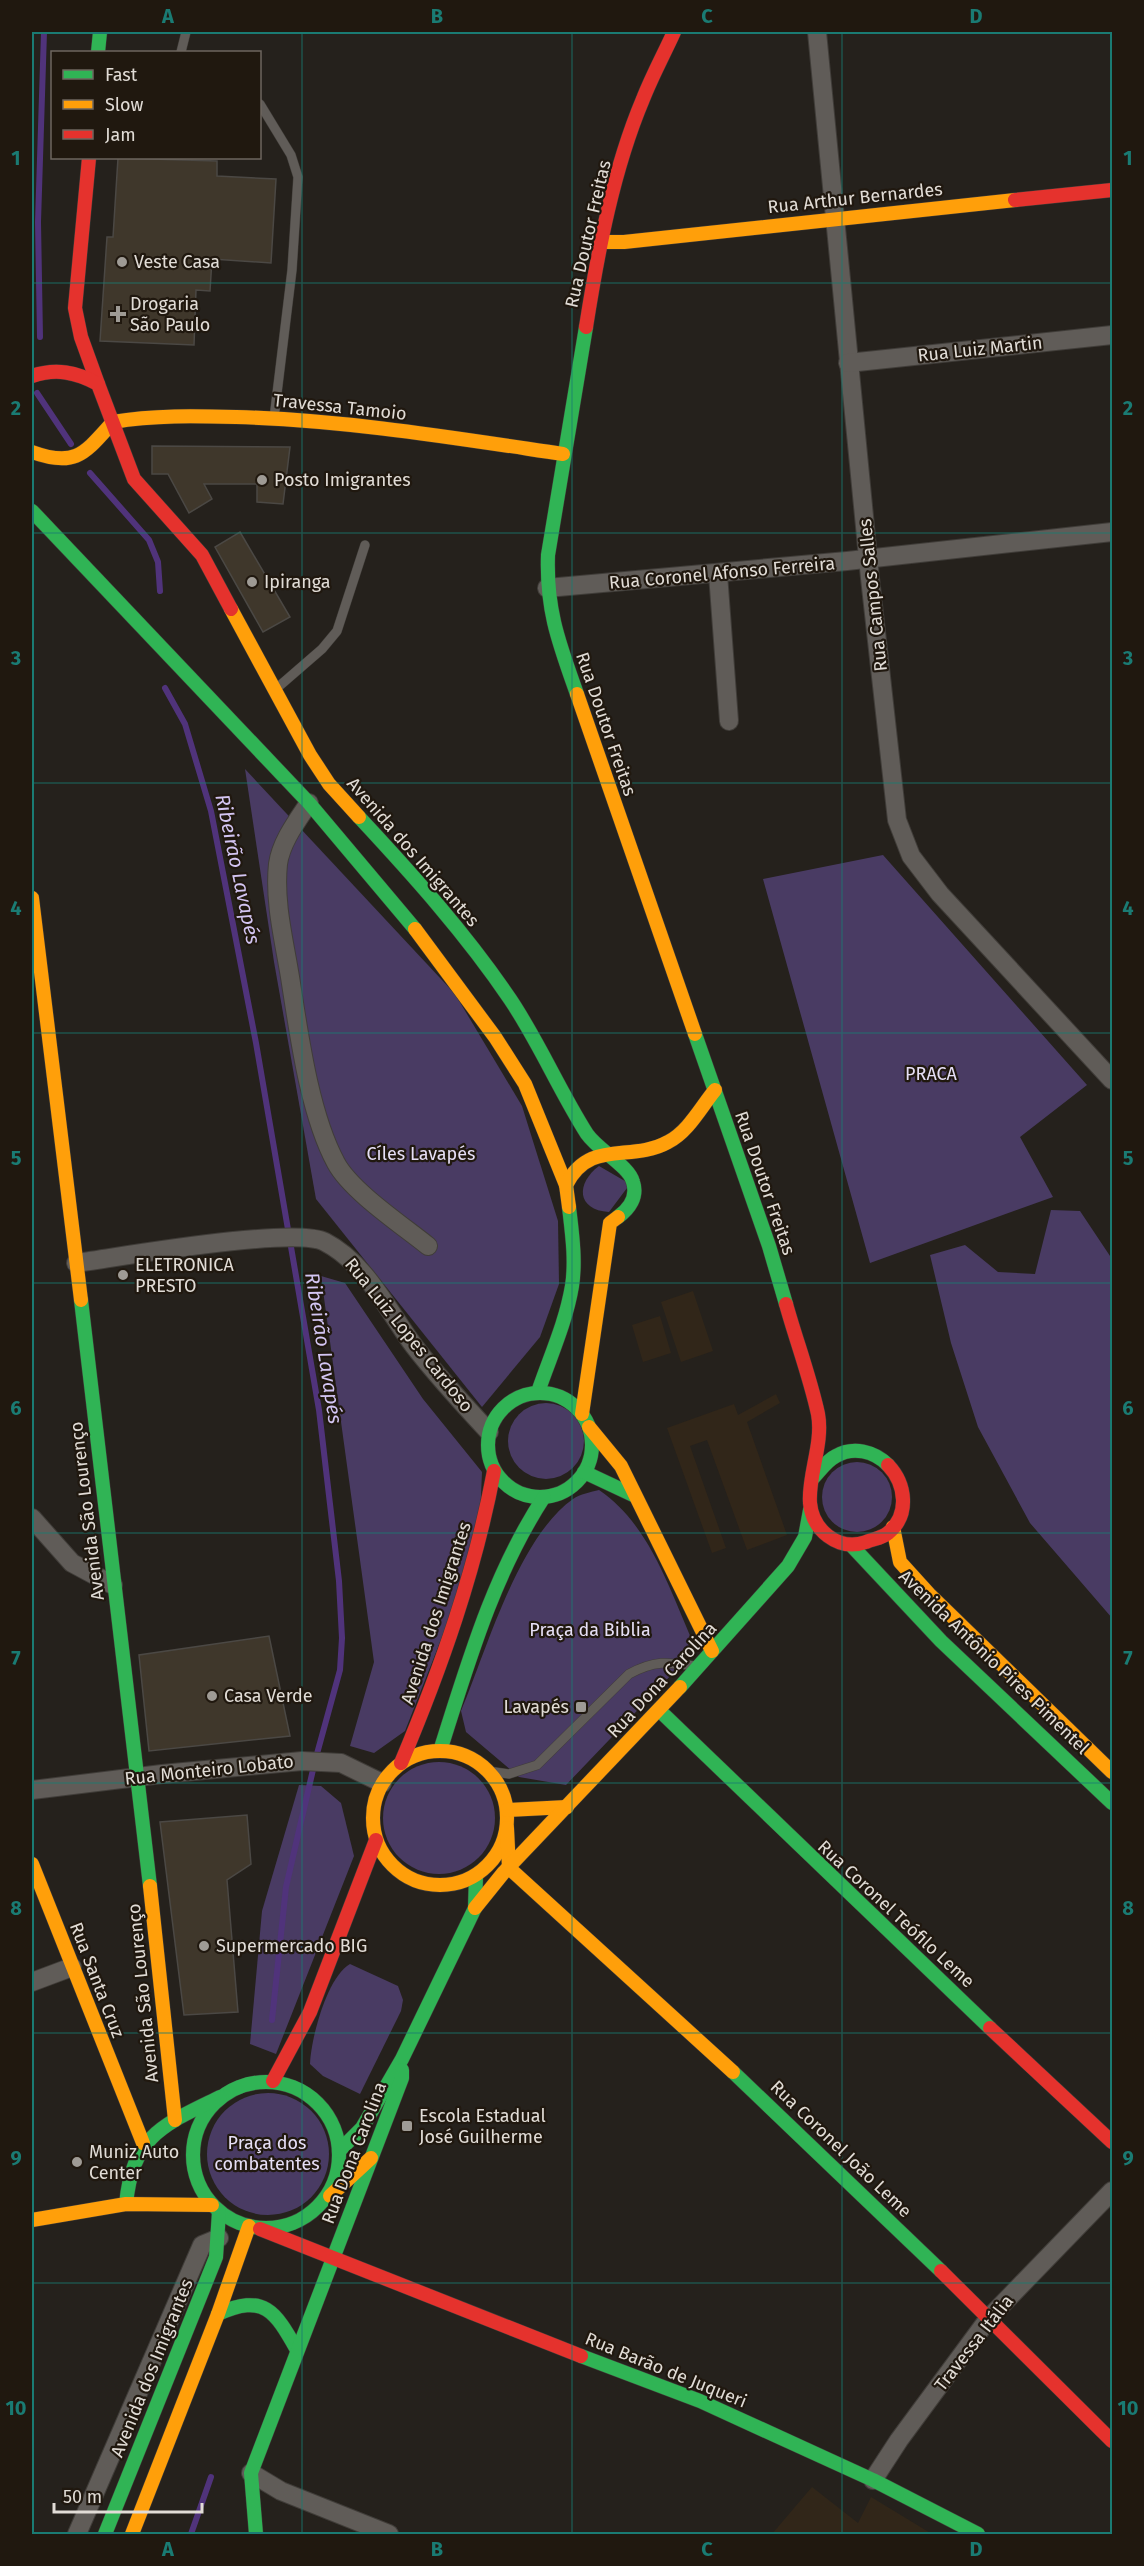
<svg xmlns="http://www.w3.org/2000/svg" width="1144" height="2566" viewBox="0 0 1144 2566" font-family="'Fira Sans',sans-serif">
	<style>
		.built { fill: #312619 }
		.green { fill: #493b63 }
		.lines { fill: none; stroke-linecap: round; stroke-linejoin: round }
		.stream { stroke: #50337b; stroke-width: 6 }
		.building { fill: #3f372b; stroke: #4b4844; stroke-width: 1.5 }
		.lane-casing { stroke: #403d39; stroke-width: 10 }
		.street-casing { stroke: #403d39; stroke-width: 20 }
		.fast-casing { stroke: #403d39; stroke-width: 15 }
		.slow-casing { stroke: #403d39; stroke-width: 15 }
		.jam-casing { stroke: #403d39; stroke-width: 15 }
		.lane { stroke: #605c58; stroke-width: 9 }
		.street { stroke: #605c58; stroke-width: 18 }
		.fast { stroke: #30b455; stroke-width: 14 }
		.slow { stroke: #ff9f0a; stroke-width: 14 }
		.jam { stroke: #e5322d; stroke-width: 14 }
		.grid { fill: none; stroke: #1a7b73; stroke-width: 1.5; stroke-opacity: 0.55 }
		.poi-dot { fill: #9f9b95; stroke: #20180f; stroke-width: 2 }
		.labels { text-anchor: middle; stroke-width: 4.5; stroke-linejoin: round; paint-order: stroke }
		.street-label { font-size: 18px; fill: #e1dcd6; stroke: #20180f }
		.poi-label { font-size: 18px; fill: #e1dcd6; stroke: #20180f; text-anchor: start }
		.park-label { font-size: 18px; fill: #e6dff6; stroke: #20180f }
		.water-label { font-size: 20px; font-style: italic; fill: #d3c5f2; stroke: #20180f }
		.neatline { fill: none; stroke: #1a7b73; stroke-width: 2 }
		.grid-label { font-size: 20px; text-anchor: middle; font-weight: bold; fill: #1a7b73 }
	</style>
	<rect width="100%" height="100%" fill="#25211c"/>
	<g class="built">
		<path d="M693,1291L713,1351L681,1362L661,1302Z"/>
		<path d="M660,1316L671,1353L643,1362L632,1325Z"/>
		<path d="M776,1394L780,1403L747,1422L787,1535L747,1550L707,1440L690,1446L726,1548L712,1553L667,1428L734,1404L738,1415Z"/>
		<path d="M812,2487L858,2523L871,2497L932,2534H772Z"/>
	</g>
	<g class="green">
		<path d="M245,769L455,994L522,1106L558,1221L559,1284L540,1337L482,1407L316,1199L274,962Z"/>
		<path d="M883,855L1087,1085L1020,1137L1053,1197L870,1263L763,879Z"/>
		<path d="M599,1166L630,1184L609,1212C576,1210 576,1183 599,1166Z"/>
		<path d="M1051,1210L1080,1211L1112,1259V1618L1030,1523L978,1427L951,1343L930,1255L965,1245L998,1272L1035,1274Z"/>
		<path d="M321,1276L345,1283L423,1399L482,1472L479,1543L405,1731L374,1753L350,1746L374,1662Z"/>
		<circle cx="546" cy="1441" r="38"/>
		<circle cx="857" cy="1497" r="35"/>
		<path d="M599,1490C651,1525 671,1594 696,1649L566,1785L519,1777L466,1732L461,1711C487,1649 518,1538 573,1499C580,1494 591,1492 599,1490Z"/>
		<circle cx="439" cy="1818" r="56"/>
		<path d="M299,1785L321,1786L341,1803L354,1856L276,2054L250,2044L262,1911Z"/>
		<path d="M350,1964L398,1986L403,2000L401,2011L360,2094L323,2076L310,2064C311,2038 327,1977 350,1964Z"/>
		<circle cx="268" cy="2154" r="61"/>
	</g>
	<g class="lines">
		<g class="stream">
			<path d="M40,337L38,222L44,32"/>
			<path d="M37,393L71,444"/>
			<path d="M90,473L149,540L158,562L160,591"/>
			<path d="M165,688L185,724L211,811L256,1043L319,1410L339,1581L342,1638L340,1670L315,1761L286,1887L272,2020"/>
			<path d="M191,2534L211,2477"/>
		</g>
	</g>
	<g class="building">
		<path d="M118,158L217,161V176L276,179L271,263L212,259L210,291L196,290L194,345L100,341L107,237H113Z"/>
		<path d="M152,446L290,447L283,504L257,502V484H204L212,499L189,513L168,474H152Z"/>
		<path d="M240,532L290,617L263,632L215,547Z"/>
		<path d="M269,1636L290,1736L149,1751L139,1655Z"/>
		<path d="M247,1815L251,1864L227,1880L238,2012L184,2015L160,1822Z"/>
	</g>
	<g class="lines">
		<g class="lane-casing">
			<g id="lane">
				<path d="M181,52L186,32"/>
				<path d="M260,104L291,155L298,177L292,270L274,418"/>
				<path d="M277,688L322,649L337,631L365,545"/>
				<path d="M488,1771L509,1774L537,1765L629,1674C655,1660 667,1662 695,1666"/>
			</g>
		</g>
		<g class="street-casing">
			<g id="street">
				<path d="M817,32L870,578L897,820L911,856L940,894L1112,1080"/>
				<path d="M848,363L1112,335"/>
				<path d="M718,574L729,721"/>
				<path d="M547,588L847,561L1112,532"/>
				<path d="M309,803C297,821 281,842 278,864C274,902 284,940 290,977C299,1034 309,1113 336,1163C351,1191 402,1225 428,1246"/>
				<path d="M76,1263C120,1257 294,1226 325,1242C366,1263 388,1311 414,1346C437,1376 463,1404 489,1432"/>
				<path d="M32,1518L72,1563L113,1585"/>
				<path d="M32,1790L162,1774L302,1761L341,1763L382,1783"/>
				<path d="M32,1982L72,1967"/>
				<path d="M251,2473L281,2491L389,2534"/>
				<path d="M873,2480L899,2440L989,2318L1112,2191"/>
				<path d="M77,2534L202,2245L219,2238"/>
			</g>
		</g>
		<g class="fast-casing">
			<g id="fast">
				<path d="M98,52L100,32"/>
				<path d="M32,511L309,803L415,929"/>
				<path d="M577,694C559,643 546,610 548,555L586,327"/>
				<path d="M359,817C413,875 466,934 510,999C539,1042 559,1090 587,1134C599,1151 629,1166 633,1182C638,1197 629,1209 618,1217"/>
				<path d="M695,1034L769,1246L786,1304"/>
				<path d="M81,1300L150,1886"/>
				<path d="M538,1392C550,1357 566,1322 572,1286C576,1260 572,1233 569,1207"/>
				<circle cx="540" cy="1445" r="52"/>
				<path d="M584,1472L633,1495"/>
				<path d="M812,1479C819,1472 827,1460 836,1456C853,1446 874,1451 888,1465"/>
				<path d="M851,1545L941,1641L1112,1803"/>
				<path d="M680,1687L788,1566L805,1537L810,1510"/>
				<path d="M659,1710L990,2028"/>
				<path d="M440,1751C468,1663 493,1575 544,1497"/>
				<path d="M733,2072L941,2271"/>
				<circle cx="266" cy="2155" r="73"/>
				<path d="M339,2151L362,2128L402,2059L475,1908L476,1876"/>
				<path d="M126,2204C133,2135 163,2125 220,2097"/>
				<path d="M218,2314C264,2293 275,2311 297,2350"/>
				<path d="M581,2356L700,2401L873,2480L978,2534"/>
				<path d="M105,2534L216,2257L219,2212"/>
				<path d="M256,2534L251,2473L402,2078V2070"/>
			</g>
		</g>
		<g class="slow-casing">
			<g id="slow">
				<path d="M602,242H624L1015,200"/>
				<path d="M32,452C76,468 85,453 113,422C154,415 195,416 236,417C346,420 455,438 563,454"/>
				<path d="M231,609L310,755L329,784L359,817"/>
				<path d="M577,694L695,1034"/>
				<path d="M32,898L81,1300"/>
				<path d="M415,929L495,1037L525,1084L566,1185L569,1207"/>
				<path d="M566,1185C590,1138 630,1163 668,1142C688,1132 701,1107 715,1090"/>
				<path d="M582,1414L610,1223L618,1217"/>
				<path d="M589,1427L621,1466L712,1651"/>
				<path d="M893,1527L900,1562L929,1594L1112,1772"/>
				<circle cx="440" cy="1818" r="67"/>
				<path d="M507,1810L567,1807"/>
				<path d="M507,1828L509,1868L733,2072"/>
				<path d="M32,1864L143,2143"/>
				<path d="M150,1886L175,2120"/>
				<path d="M475,1908L504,1872L680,1687"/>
				<path d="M330,2196L371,2158"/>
				<path d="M32,2220L126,2204L212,2205"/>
				<path d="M132,2534L218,2314L249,2226"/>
			</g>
		</g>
		<g class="jam-casing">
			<g id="jam">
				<path d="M89,158L75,308L81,337L98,384"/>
				<path d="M1015,200L1112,190"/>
				<path d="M586,327C598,251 613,170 643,99C652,76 664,54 674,32"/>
				<path d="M32,376C56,368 76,372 98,384L134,479L202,555L231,609"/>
				<path d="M786,1304C796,1340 810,1377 818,1414C826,1457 789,1506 828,1536C840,1545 852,1547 866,1542C873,1539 882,1538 888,1533C910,1515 906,1484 888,1465"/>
				<path d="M401,1763C441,1668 475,1572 494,1471"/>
				<path d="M990,2028L1112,2142"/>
				<path d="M273,2081L310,2012L376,1840"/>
				<path d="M260,2229L581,2356"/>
				<path d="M941,2271L1112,2441"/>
			</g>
		</g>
		<use href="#lane" class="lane"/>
		<use href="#street" class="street"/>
		<use href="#fast" class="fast"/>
		<use href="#slow" class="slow"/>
		<use href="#jam" class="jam"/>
	</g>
	<path class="grid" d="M302,32V2534M572,32V2534M842,32V2534M32,283H1112M32,533H1112M32,783H1112M32,1033H1112M32,1283H1112M32,1533H1112M32,1783H1112M32,2033H1112M32,2283H1112"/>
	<g class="poi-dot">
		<circle cx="122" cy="262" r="6"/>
		<path d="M115 305h6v6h6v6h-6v6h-6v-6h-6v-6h6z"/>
		<circle cx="262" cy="480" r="6"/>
		<circle cx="252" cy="582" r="6"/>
		<circle cx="123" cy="1275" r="6"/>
		<circle cx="212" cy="1696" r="6"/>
		<rect x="575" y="1701" width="12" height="12" rx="3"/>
		<circle cx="204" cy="1946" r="6"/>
		<rect x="401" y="2120" width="12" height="12" rx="3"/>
		<circle cx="77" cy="2162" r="6"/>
	</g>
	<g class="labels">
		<g class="street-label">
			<text transform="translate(855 198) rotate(-6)" y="6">Rua Arthur Bernardes</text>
			<text transform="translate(588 234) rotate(-77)" y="6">Rua Doutor Freitas</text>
			<text transform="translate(980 349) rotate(-6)" y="6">Rua Luiz Martin</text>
			<text transform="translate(340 407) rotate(6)" y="6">Travessa Tamoio</text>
			<text transform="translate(722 573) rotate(-5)" y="6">Rua Coronel Afonso Ferreira</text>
			<text transform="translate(873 595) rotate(-96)" y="6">Rua Campos Salles</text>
			<text transform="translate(606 724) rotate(71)" y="6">Rua Doutor Freitas</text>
			<text transform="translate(413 852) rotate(49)" y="6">Avenida dos Imigrantes</text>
			<text transform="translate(765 1183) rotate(71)" y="6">Rua Doutor Freitas</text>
			<text transform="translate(409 1335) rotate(51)" y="6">Rua Luiz Lopes Cardoso</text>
			<text transform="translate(87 1511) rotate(-97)" y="6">Avenida São Lourenço</text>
			<text transform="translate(436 1613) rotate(-72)" y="6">Avenida dos Imigrantes</text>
			<text transform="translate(994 1662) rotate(44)" y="6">Avenida Antônio Pires Pimentel</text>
			<text transform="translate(662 1680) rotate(-47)" y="6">Rua Dona Carolina</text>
			<text transform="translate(209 1770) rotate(-6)" y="6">Rua Monteiro Lobato</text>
			<text transform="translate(896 1914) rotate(43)" y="6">Rua Coronel Teófilo Leme</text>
			<text transform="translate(97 1980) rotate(69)" y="6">Rua Santa Cruz</text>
			<text transform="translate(143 1993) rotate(-96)" y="6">Avenida São Lourenço</text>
			<text transform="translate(841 2149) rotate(44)" y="6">Rua Coronel João Leme</text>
			<text transform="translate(354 2153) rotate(-69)" y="6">Rua Dona Carolina</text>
			<text transform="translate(974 2343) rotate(-52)" y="6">Travessa Itália</text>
			<text transform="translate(152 2368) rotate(-68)" y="6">Avenida dos Imigrantes</text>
			<text transform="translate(666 2370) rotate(22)" y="6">Rua Barão de Juqueri</text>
		</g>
		<g class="poi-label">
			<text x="134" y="268">Veste Casa</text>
			<text x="130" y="310">Drogaria<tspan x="130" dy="21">São Paulo</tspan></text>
			<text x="274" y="486">Posto Imigrantes</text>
			<text x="264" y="588">Ipiranga</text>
			<text x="135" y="1271">ELETRONICA<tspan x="135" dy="21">PRESTO</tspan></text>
			<text x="224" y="1702">Casa Verde</text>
			<text x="569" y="1713" text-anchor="end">Lavapés</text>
			<text x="216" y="1952">Supermercado BIG</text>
			<text x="419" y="2122">Escola Estadual<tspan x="419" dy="21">José Guilherme</tspan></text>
			<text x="89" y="2158">Muniz Auto<tspan x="89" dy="21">Center</tspan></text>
		</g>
		<g class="park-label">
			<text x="931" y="1080">PRACA</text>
			<text x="421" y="1160">Cíles Lavapés</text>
			<text x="590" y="1636">Praça da Biblia</text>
			<text x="267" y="2149">Praça dos<tspan x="267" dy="21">combatentes</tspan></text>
		</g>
		<g class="water-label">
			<text transform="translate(238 869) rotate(78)" y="7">Ribeirão Lavapés</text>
			<text transform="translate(324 1348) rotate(81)" y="7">Ribeirão Lavapés</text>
		</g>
	</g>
	<rect width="1144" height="2566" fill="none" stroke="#20180f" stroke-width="66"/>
	<rect x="51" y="51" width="210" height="108" fill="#20180f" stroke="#6d665f" stroke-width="1.5"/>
	<rect x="63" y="70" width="30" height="9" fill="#30b455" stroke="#6d665f" stroke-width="1.5"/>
	<text x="105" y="81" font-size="18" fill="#e1dcd6">Fast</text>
	<rect x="63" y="100" width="30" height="9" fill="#ff9f0a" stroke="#6d665f" stroke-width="1.5"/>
	<text x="105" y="111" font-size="18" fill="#e1dcd6">Slow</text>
	<rect x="63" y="130" width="30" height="9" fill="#e5322d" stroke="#6d665f" stroke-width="1.5"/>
	<text x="105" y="141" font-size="18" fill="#e1dcd6">Jam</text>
	<path d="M54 2503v9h148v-9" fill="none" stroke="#e1dcd6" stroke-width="3"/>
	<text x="63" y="2503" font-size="18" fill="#e1dcd6" stroke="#20180f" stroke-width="4.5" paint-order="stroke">50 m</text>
	<rect x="33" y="33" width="1078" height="2500" class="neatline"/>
	<g class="grid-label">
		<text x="168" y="23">A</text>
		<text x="437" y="23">B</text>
		<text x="707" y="23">C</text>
		<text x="976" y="23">D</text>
		<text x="16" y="165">1</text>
		<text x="1128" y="165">1</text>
		<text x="16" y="415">2</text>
		<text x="1128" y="415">2</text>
		<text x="16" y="665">3</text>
		<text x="1128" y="665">3</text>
		<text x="16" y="915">4</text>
		<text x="1128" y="915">4</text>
		<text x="16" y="1165">5</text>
		<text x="1128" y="1165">5</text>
		<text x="16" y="1415">6</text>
		<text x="1128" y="1415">6</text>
		<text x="16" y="1665">7</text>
		<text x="1128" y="1665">7</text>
		<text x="16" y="1915">8</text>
		<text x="1128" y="1915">8</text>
		<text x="16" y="2165">9</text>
		<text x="1128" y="2165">9</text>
		<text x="16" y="2415">10</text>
		<text x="1128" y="2415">10</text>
		<text x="168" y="2556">A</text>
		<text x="437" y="2556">B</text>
		<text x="707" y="2556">C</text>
		<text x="976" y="2556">D</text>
	</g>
</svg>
